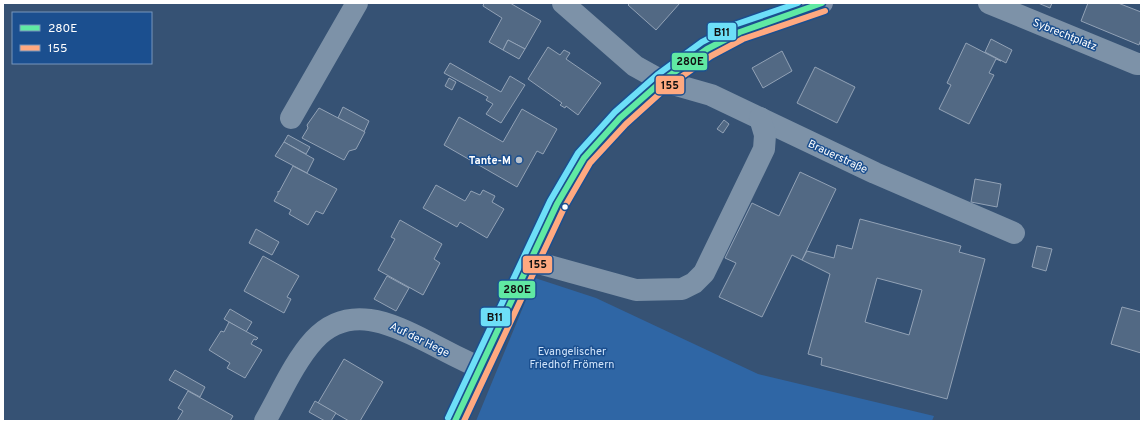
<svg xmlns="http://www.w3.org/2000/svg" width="1144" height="424" viewBox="0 0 1144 424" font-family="Overpass,sans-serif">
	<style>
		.green { fill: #2f66a5 }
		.building { fill: #526984; stroke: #92a2b6; fill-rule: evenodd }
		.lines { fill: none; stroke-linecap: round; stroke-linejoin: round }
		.minor { stroke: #7d92a8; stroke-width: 22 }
		.major { stroke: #7d8ea7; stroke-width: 22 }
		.bus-1-casing { stroke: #1b4f8f; stroke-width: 9 }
		.bus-2-casing { stroke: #1b4f8f; stroke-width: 9 }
		.bus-3-casing { stroke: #1b4f8f; stroke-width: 9 }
		.bus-1 { stroke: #60e9a3; stroke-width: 6 }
		.bus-2 { stroke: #ffa980; stroke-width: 6 }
		.bus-3 { stroke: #6ddff8; stroke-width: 6 }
		.poi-dot { fill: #b9c2ce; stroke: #1b4f8f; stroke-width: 1.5 }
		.bus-dot { fill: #fff; stroke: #1b4f8f; stroke-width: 1.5 }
		.labels { text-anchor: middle; stroke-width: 3; stroke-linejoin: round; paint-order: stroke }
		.street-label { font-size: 11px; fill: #fff; stroke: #1b4f8f }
		.poi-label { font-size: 11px; font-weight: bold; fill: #fff; stroke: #1b4f8f; text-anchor: end }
		.park-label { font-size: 11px; fill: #cfe3fa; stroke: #1b4f8f }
		.line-badge { stroke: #1b4f8f; stroke-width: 1.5 }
		.pale-badge-label { font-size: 11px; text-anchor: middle; font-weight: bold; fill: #111 }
	</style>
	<rect width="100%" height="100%" fill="#365274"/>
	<path class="green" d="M535,278L596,298L758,374L934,416L932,421H476Z"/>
	<g class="building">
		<path d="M484,3H510L541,21L525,49L508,40L503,50L489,42L502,18L483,6Z"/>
		<path d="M630,3H680L656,30L628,5Z"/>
		<path d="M1038,3H1052L1050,8Z"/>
		<path d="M1088,3H1118L1141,12V39L1139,45L1081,21Z"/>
		<path d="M991,39L1012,50L1006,63L985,52Z"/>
		<path d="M508,40L525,49L519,59L503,50Z"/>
		<path d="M966,43L1001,61L996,59L989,73L994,75L969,124L939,109L951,85L947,83Z"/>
		<path d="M548,47L560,55L564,50L570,53L566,59L601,83L578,115L566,106L565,108L560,105L562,103L528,79Z"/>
		<path d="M782,51L792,71L763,88L752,68Z"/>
		<path d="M450,63L501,92L510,76L525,85L501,123L486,114L493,104L486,100L488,97L444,73Z"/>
		<path d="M815,67L855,87L837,123L797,103Z"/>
		<path d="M449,78L456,82L452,90L445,86Z"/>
		<path d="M343,107L369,121L364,132L338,118Z"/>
		<path d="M319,108L365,132L356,149L349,151L344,160L302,138L308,128L307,125Z"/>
		<path d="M522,109L557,129L543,154L537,151L517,187L444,145L459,117L503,142Z"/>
		<path d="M724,120L729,124L723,133L717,129Z"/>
		<path d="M288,135L310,147L306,154L284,142Z"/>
		<path d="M284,142L314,159L307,173L275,156Z"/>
		<path d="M293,166L337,189L323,214L316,211L308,225L289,214L291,210L274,201L278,194V191L279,192Z"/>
		<path d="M800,172L836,189L802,260L792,255L762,317L719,297L736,263L725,258L752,203L779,216Z"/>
		<path d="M975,179L1001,184L997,207L971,202Z"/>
		<path d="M436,185L465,201L471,191L480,195L483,190L495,196L492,202L504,209L487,238L460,222L457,227L423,208Z"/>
		<path d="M860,219L961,246L959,252L985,259L947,399L821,365L822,358L808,354L830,274L802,260L807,251L834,258L837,245L852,249ZM877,278L922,290L909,335L865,322Z"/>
		<path d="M400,220L442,244L434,259L440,263L423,295L378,270L395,239L391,237Z"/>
		<path d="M256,229L279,242L272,255L249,243Z"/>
		<path d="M1037,246L1052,249L1046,271L1032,267Z"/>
		<path d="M263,256L299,276L287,297L291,299L284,313L244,291Z"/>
		<path d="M387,276L409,288L396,311L374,299Z"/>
		<path d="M1122,307L1141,312V353L1111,344Z"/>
		<path d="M230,309L252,322L246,332L224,319Z"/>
		<path d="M229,322L258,338L256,340L254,339L251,344L262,350L245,378L227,368L230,363L209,350L221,331L224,332Z"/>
		<path d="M344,359L383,382L360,421H349L318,403Z"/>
		<path d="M175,370L205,387L200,397L169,380Z"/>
		<path d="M188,391L233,416L230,421H177L183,411L178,408Z"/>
		<path d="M315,401L336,413L331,421H325L309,412Z"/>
	</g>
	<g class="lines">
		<g class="minor">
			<path d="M563,3L635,66L662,81L711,95L875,173L1014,233"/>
			<path d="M989,3L1137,64H1141"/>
			<path d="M291,118L357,3"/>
			<path d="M531,261L636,290L682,289L694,283L704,273L764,149L765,135L760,118"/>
			<path d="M265,421C280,395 294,362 314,340C348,303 391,323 428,342C445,351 463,360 480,368"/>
		</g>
		<path class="major" d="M455,421L557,204L584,158L620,118L662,81L707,49L740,32L822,3"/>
		<g class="bus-1-casing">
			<path id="bus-1" d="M455,421L557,204L584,158L620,118L662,81L707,49L740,32L822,3"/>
		</g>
		<g class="bus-2-casing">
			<path id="bus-2" d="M464,421L564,208L590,163L626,124L667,87L711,56L743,39L825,11"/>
		</g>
		<g class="bus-3-casing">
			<path id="bus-3" d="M448,418L550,201L578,153L615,112L657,75L702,42L737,24L798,3"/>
		</g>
		<use href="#bus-1" class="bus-1"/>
		<use href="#bus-2" class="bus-2"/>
		<use href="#bus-3" class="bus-3"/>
	</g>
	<circle class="poi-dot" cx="519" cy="160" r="4"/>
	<circle class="bus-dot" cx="565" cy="207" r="3.5"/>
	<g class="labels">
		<g class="street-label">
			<text transform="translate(1065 34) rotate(22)" y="4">Sybrechtplatz</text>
			<text transform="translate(838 156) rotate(25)" y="4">Brauerstraße</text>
			<text transform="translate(420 339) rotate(26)" y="4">Auf der Hege</text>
		</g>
		<g class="poi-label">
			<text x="511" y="164">Tante-M</text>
		</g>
		<g class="park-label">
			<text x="572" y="355">Evangelischer<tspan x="572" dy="13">Friedhof Frömern</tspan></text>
		</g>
	</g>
	<g class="line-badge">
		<rect x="707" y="22" width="30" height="19" rx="4" fill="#6ddff8"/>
		<rect x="671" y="52" width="37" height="19" rx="4" fill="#60e9a3"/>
		<rect x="655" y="75" width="30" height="20" rx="4" fill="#ffa980"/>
		<rect x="522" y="255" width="31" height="19" rx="4" fill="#ffa980"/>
		<rect x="498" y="280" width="38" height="19" rx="4" fill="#60e9a3"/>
		<rect x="480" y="307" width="31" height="20" rx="4" fill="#6ddff8"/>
	</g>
	<g class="pale-badge-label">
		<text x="722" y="36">B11</text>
		<text x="690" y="65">280E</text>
		<text x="670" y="89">155</text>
		<text x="538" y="268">155</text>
		<text x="517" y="293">280E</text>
		<text x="495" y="321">B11</text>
	</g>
	<rect width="1144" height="424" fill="none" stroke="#ffffff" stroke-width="8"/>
	<rect x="12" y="12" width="140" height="52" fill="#1b4f8f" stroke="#7695bc"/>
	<rect x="20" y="25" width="20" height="6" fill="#60e9a3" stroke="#7695bc"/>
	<text x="48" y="32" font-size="12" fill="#ffffff">280E</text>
	<rect x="20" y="45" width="20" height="6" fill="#ffa980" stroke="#7695bc"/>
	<text x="48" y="52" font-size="12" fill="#ffffff">155</text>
</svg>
